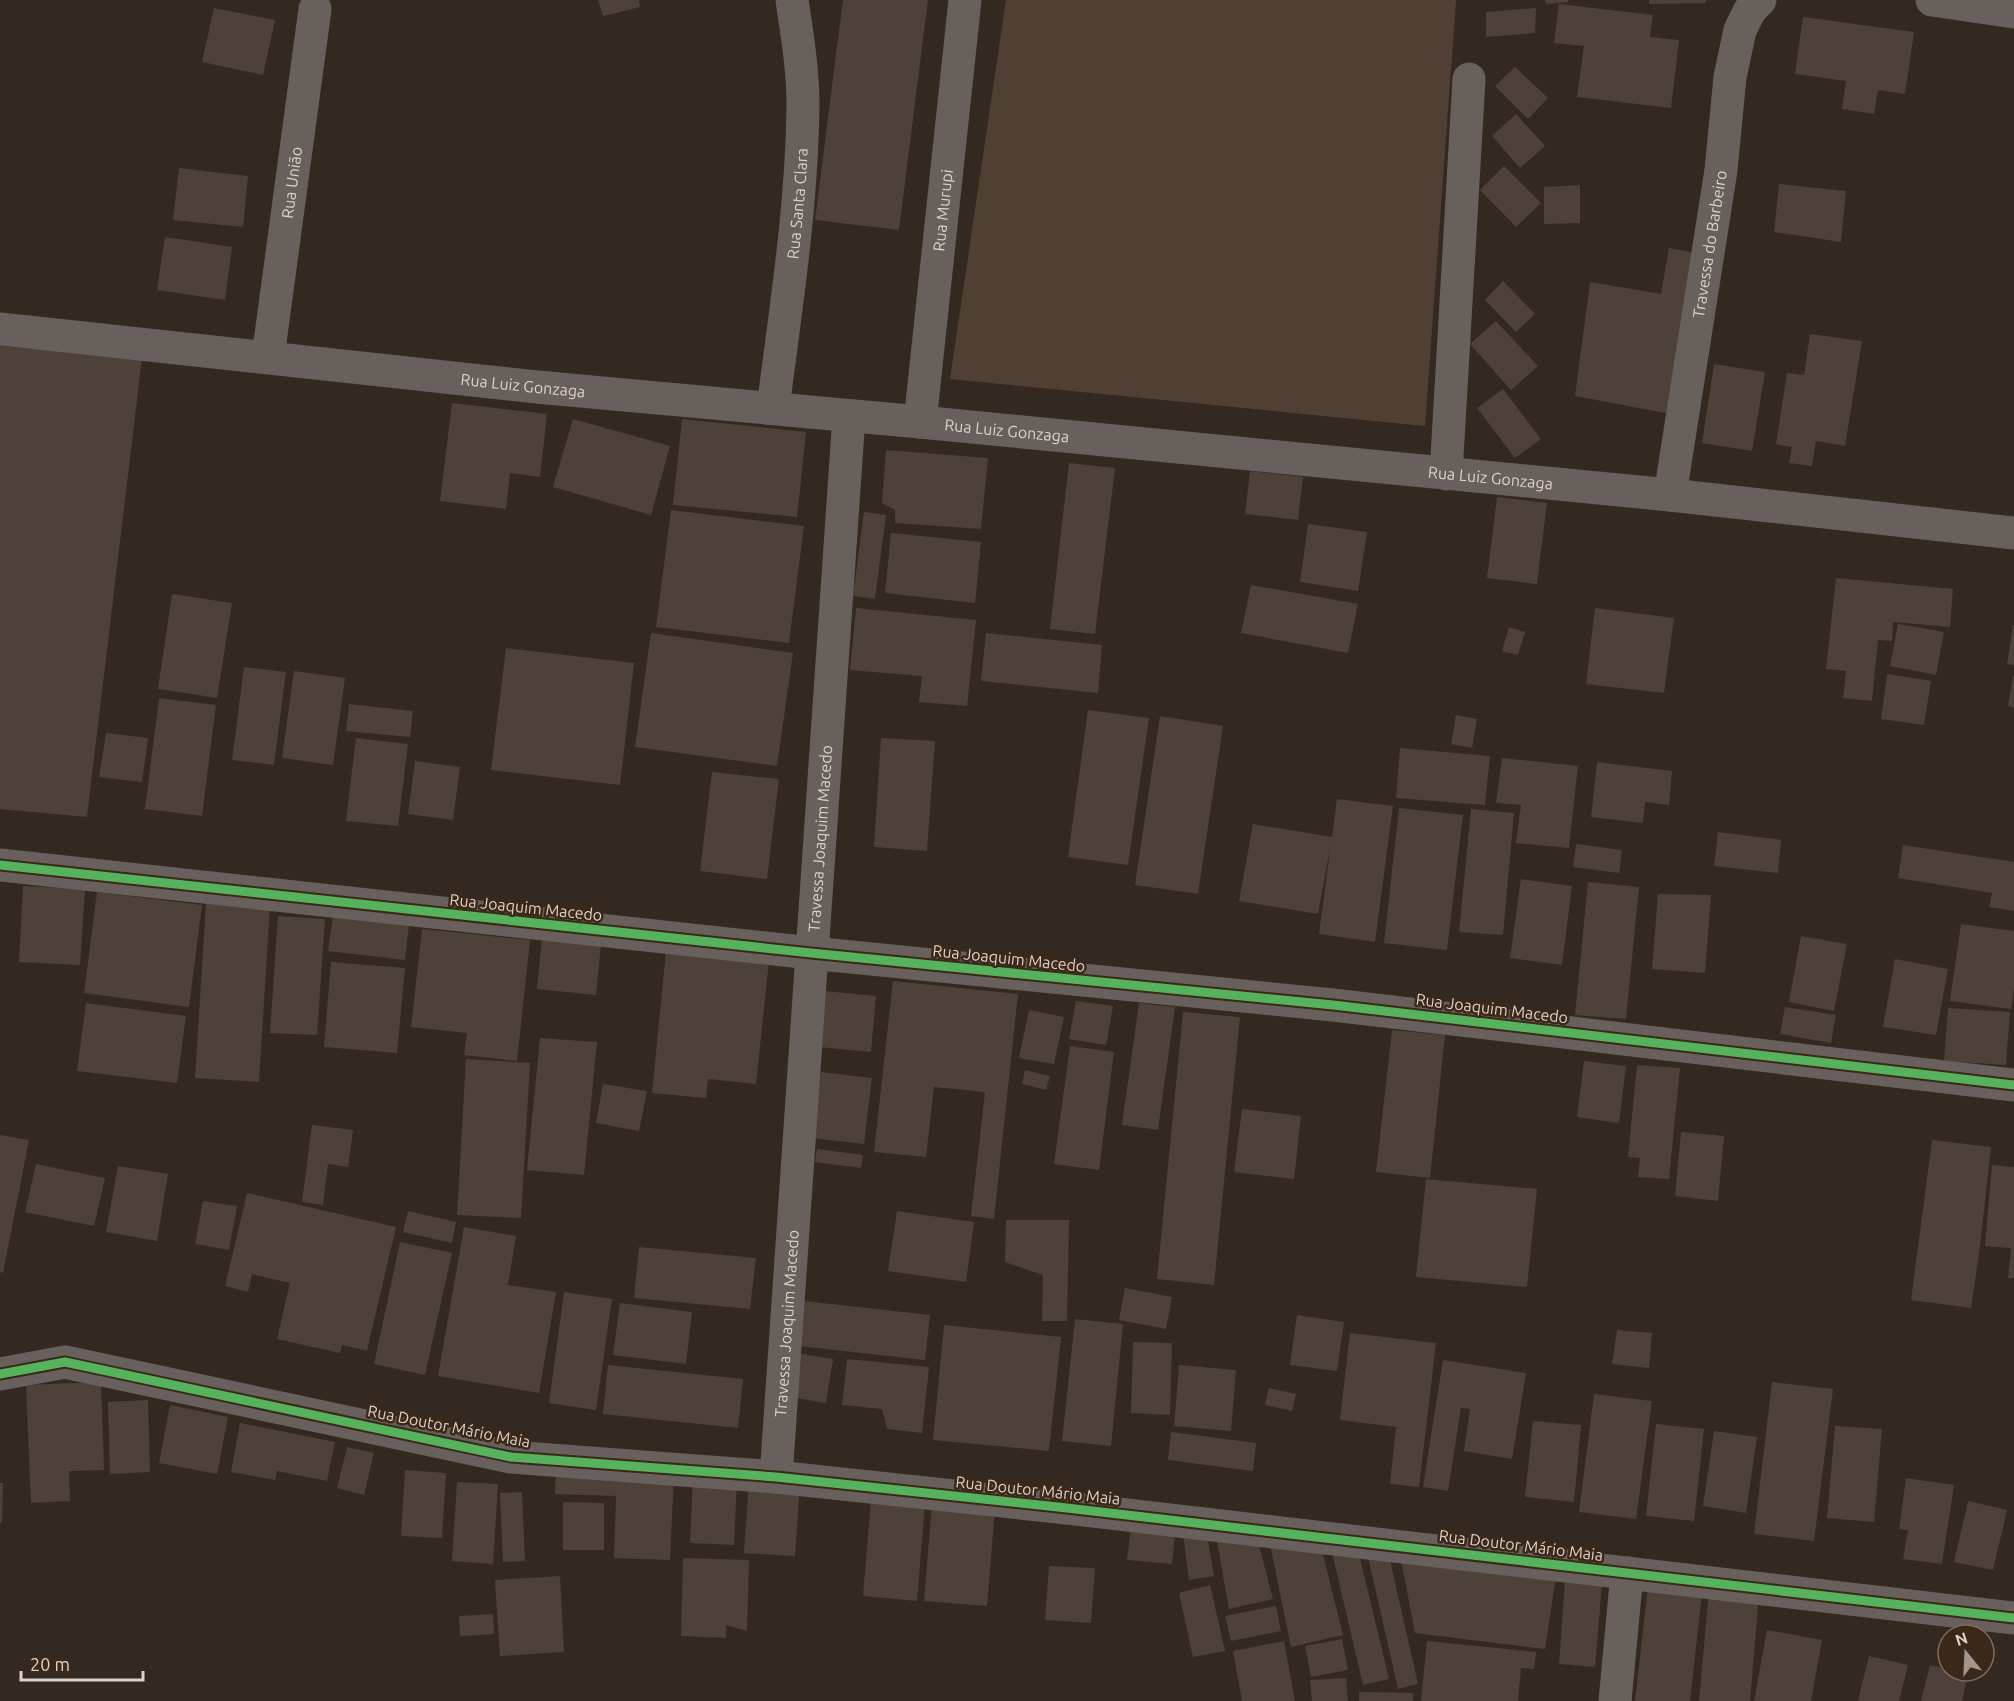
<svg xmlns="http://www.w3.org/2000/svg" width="2014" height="1701" viewBox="0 0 2014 1701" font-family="Ubuntu,sans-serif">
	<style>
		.green { fill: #523f33 }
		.building { fill: #4d4139 }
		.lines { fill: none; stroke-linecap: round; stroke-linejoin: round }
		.minor { stroke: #67605d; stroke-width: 33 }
		.tertiary { stroke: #67605d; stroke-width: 33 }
		.cycleway-casing { stroke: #3c2819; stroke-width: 13 }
		.cycleway { stroke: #56b35d; stroke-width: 9 }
		.labels { text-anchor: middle; stroke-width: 5; stroke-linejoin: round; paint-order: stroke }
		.street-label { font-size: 16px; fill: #ded1c8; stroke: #3c2819 }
	</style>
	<rect width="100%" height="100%" fill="#342921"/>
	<path class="green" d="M1006,0H1456L1425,426L950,379Z"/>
	<g class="building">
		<path d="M598,0H639L640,7L603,16Z"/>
		<path d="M843,0H928L899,230L815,220Z"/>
		<path d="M1545,0H1568V2L1546,4Z"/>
		<path d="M1649,0H1706V3L1649,4Z"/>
		<path d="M1559,4L1653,15L1650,37L1679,40L1671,108L1577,97L1584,46L1554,43Z"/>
		<path d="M214,8L275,20L263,75L202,62Z"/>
		<path d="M1536,8L1535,33L1486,37V12Z"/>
		<path d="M1803,17L1914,32L1905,94L1878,90L1874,114L1842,109L1846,81L1795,74Z"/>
		<path d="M1515,67L1548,98L1528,119L1495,86Z"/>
		<path d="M1516,114L1545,146L1520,168L1492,136Z"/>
		<path d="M1504,166L1541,203L1516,227L1480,190Z"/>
		<path d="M179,168L248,176L243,227L173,220Z"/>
		<path d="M1779,184L1846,191L1841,242L1774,232Z"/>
		<path d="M1580,185V223L1544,224V187Z"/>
		<path d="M165,237L232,247L225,300L157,290Z"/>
		<path d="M1669,248L1696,253L1671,414L1575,396L1590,282L1661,294Z"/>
		<path d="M1503,281L1535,314L1516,332L1485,300Z"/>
		<path d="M1496,321L1538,366L1511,390L1470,344Z"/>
		<path d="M1810,334L1862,341L1845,446L1816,441L1812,466L1789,463L1792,447L1776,444L1787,373L1804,375Z"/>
		<path d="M0,346L142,358L87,817L0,809Z"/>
		<path d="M1714,364L1765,372L1752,451L1702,443Z"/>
		<path d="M1503,389L1541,439L1515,458L1477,408Z"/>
		<path d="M452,403L547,414L540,477L510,473L506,509L440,501Z"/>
		<path d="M573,419L670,446L651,515L553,487Z"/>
		<path d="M682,419L806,432L797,517L673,505Z"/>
		<path d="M886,450L988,458L981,529L895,523V510L882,503Z"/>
		<path d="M1069,463L1115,468L1095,634L1050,629Z"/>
		<path d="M1250,471L1303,477L1298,520L1245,514Z"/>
		<path d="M1497,497L1547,503L1537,584L1487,578Z"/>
		<path d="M671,510L804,526L789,643L656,627Z"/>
		<path d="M864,512L886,515L875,599L853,596Z"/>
		<path d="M1308,524L1367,532L1358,591L1300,582Z"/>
		<path d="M891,533L981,542L975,603L885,593Z"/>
		<path d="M1836,578L1953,589L1950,627L1893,622L1892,641L1878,640L1872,701L1843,698L1846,671L1826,669Z"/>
		<path d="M1251,585L1358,604L1348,653L1241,633Z"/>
		<path d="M172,594L232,603L217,698L158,689Z"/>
		<path d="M856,608L976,620L967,706L919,702L922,676L850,670Z"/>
		<path d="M1595,608L1674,618L1664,693L1586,684Z"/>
		<path d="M1898,624L1944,632L1936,675L1890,666Z"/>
		<path d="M2013,625H2014V665L2007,664Z"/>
		<path d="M1509,627L1525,632L1518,655L1502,651Z"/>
		<path d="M651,633L793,653L777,766L635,747Z"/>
		<path d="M986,633L1102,645L1098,693L981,681Z"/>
		<path d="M506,648L634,663L620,785L491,770Z"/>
		<path d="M244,667L286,672L274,765L232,760Z"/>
		<path d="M294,671L345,678L333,765L282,758Z"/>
		<path d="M1887,674L1931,681L1924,725L1881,719Z"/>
		<path d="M2013,676H2014V708L2008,706Z"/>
		<path d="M159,698L216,705L202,816L145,809Z"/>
		<path d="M349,704L413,711L410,737L346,731Z"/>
		<path d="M1088,710L1149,718L1128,865L1068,857Z"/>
		<path d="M1456,715L1477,719L1472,748L1451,744Z"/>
		<path d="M1160,716L1223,726L1198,894L1135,885Z"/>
		<path d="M106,733L148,738L142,782L99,777Z"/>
		<path d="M356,738L408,744L398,826L346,821Z"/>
		<path d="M881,738L935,741L927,851L874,847Z"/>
		<path d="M1400,748L1490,756L1485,805L1396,798Z"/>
		<path d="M1502,758L1578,766L1569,848L1516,843L1521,805L1496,803Z"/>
		<path d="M415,761L460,767L453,820L408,814Z"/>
		<path d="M1597,762L1672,771L1669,805L1645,802L1643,823L1591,817Z"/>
		<path d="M712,772L779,779L767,879L700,871Z"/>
		<path d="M1337,799L1393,806L1375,942L1319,934L1331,843L1318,914L1239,901L1253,824L1332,837Z"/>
		<path d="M1399,808L1463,815L1447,950L1384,943Z"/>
		<path d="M1471,809L1514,813L1503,935L1459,932Z"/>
		<path d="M1718,832L1781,840L1778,873L1714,866Z"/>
		<path d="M1576,844L1622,850L1619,873L1573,867Z"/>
		<path d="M1903,845L2014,862V911L1989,907L1992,893L1898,878Z"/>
		<path d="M1521,879L1572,886L1562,965L1510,958Z"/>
		<path d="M1588,882L1639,887L1626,1019L1575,1015Z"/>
		<path d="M23,886L85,889L80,965L19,962Z"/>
		<path d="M97,892L202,905L189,1007L84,993Z"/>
		<path d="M1658,894L1711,895L1705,973L1652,969Z"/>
		<path d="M206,903L270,907L259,1082L195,1078Z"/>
		<path d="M278,916L325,919L317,1035L270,1033Z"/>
		<path d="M333,916L409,924L405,960L328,951Z"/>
		<path d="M1961,924L2014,931V989L2011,1009L1950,1001Z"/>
		<path d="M422,929L530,940L517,1061L464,1055L467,1033L411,1027Z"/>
		<path d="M1801,936L1847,944L1834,1011L1789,1002Z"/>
		<path d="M542,939L601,945L596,995L537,989Z"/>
		<path d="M666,951L769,961L756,1084L708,1079L706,1098L652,1093Z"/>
		<path d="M1895,959L1948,969L1936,1035L1883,1027Z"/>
		<path d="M331,962L405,968L397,1053L324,1047Z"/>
		<path d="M893,981L1018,994L994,1219L971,1216L985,1092L934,1087L926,1157L874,1152Z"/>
		<path d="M825,991L876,996L871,1052L819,1047Z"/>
		<path d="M1076,1001L1113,1006L1106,1045L1069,1039Z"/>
		<path d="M86,1003L186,1016L177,1083L77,1071Z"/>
		<path d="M1139,1003L1175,1007L1158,1130L1122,1125Z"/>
		<path d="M1785,1007L1836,1015L1831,1043L1780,1034Z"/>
		<path d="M1948,1008L2010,1012L2006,1065L1944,1061Z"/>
		<path d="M1029,1010L1064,1017L1054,1064L1019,1058Z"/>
		<path d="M1183,1012L1240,1017L1214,1285L1157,1279Z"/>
		<path d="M1392,1030L1445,1035L1430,1178L1376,1172Z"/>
		<path d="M540,1038L597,1042L584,1175L527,1170Z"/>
		<path d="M1070,1046L1114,1052L1099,1170L1054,1164Z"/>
		<path d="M466,1059L530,1063L521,1218L457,1215Z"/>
		<path d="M1584,1061L1626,1066L1619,1123L1577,1117Z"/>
		<path d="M1637,1065L1680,1068L1669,1179L1638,1177L1640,1158L1628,1157Z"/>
		<path d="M1025,1070L1050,1076L1046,1090L1022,1084Z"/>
		<path d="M821,1072L872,1078L864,1144L812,1138Z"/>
		<path d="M603,1084L647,1091L639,1131L596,1123Z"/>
		<path d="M1242,1109L1301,1116L1294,1179L1234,1172Z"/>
		<path d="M312,1125L353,1130L348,1167L328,1164L323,1205L302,1202Z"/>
		<path d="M1681,1132L1724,1136L1718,1201L1675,1196Z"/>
		<path d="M0,1135L29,1140L3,1273L0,1272Z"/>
		<path d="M1932,1140L1991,1147L1980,1246L1971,1308L1911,1300Z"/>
		<path d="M817,1149L863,1155L861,1168L815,1162Z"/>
		<path d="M36,1164L105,1178L94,1226L25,1212Z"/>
		<path d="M1992,1165L2014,1167V1278H2008L2011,1248L1985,1246Z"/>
		<path d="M118,1166L168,1174L157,1241L106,1232Z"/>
		<path d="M1426,1179L1537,1189L1527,1287L1416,1277Z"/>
		<path d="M247,1193L396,1227L367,1351L342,1345L340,1353L277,1339L290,1283L252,1274L248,1292L225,1286Z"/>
		<path d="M203,1201L237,1206L229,1250L195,1244Z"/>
		<path d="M408,1211L456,1222L452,1243L403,1232Z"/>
		<path d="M897,1211L974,1222L966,1282L888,1271Z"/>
		<path d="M1006,1220H1069L1067,1321H1042L1043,1275L1005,1262Z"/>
		<path d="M464,1227L516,1236L508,1285L556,1292L539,1393L438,1376Z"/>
		<path d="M400,1242L452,1253L425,1375L374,1364Z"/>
		<path d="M639,1247L756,1258L750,1309L634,1298Z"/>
		<path d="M1125,1288L1172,1297L1166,1329L1119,1320Z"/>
		<path d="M564,1292L612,1299L596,1410L549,1403Z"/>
		<path d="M804,1301L930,1315L925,1360L799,1346Z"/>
		<path d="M620,1303L692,1312L686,1364L613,1355Z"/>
		<path d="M1297,1315L1344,1322L1337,1371L1290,1365Z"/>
		<path d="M1075,1319L1123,1324L1111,1446L1062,1441Z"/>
		<path d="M944,1325L1061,1337L1049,1451L933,1440Z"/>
		<path d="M1617,1330L1652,1333L1649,1368L1612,1364Z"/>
		<path d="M1350,1333L1436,1343L1419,1487L1390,1484L1396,1427L1340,1420Z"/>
		<path d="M1133,1342L1172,1343L1170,1415L1131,1413Z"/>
		<path d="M797,1353L833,1359L826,1403L790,1397Z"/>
		<path d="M847,1359L929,1367L922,1433L887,1429L882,1409L842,1405Z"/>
		<path d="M1443,1360L1526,1373L1512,1459L1464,1451L1470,1409L1461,1408L1448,1491L1423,1487Z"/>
		<path d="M608,1365L743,1379L738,1428L603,1414Z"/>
		<path d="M1179,1365L1236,1370L1231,1431L1174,1426Z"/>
		<path d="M101,1382L104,1470L69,1471L70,1501L31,1503L26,1385Z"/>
		<path d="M1772,1382L1833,1389L1814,1541L1754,1534Z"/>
		<path d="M1269,1388L1296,1394L1292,1411L1265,1405Z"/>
		<path d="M1594,1394L1652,1401L1636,1519L1579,1512Z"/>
		<path d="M148,1400L150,1472L110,1474L108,1402Z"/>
		<path d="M170,1405L228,1417L217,1474L159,1463Z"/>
		<path d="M1533,1421L1581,1425L1574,1502L1525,1497Z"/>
		<path d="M240,1423L335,1442L327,1481L277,1471L275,1480L231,1472Z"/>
		<path d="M1656,1424L1704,1429L1694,1521L1646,1516Z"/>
		<path d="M1835,1426L1882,1429L1874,1522L1827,1518Z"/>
		<path d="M1714,1431L1757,1437L1746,1513L1703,1506Z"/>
		<path d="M1171,1432L1256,1443L1253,1471L1168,1460Z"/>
		<path d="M347,1447L374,1453L364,1495L337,1488Z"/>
		<path d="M556,1469L674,1473L670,1560L614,1558L616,1496L555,1494Z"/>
		<path d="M405,1470L446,1473L442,1538L401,1536Z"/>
		<path d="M693,1477L737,1479L734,1545L690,1543Z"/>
		<path d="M1906,1478L1954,1485L1942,1564L1903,1559L1908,1530L1899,1529Z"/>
		<path d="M749,1480L800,1484L795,1556L744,1553Z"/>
		<path d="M457,1482L498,1484L493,1564L452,1561Z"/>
		<path d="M0,1483H3L2,1522L0,1523Z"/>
		<path d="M522,1492L525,1561L503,1562L500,1493Z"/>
		<path d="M871,1500L925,1504L917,1601L863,1596Z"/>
		<path d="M1968,1501L2007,1510L1993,1570L1954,1562Z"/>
		<path d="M563,1502L604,1503V1550H563Z"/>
		<path d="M932,1504L995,1509L987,1606L924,1601Z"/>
		<path d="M1132,1519L1176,1524L1172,1564L1127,1560Z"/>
		<path d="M1182,1527L1206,1529L1214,1576L1189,1580Z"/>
		<path d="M1216,1536L1257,1538L1273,1599L1229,1609Z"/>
		<path d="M1269,1540L1321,1546L1343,1635L1291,1647Z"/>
		<path d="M1331,1548L1359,1554L1389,1679L1363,1685Z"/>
		<path d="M1388,1551L1418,1684L1398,1689L1368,1557Z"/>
		<path d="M1400,1555L1556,1576L1545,1649L1415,1633Z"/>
		<path d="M683,1558L749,1560L747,1631L726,1625V1638L681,1636Z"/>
		<path d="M1049,1566L1095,1568L1091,1623L1045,1620Z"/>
		<path d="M560,1576L564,1652L500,1656L495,1580Z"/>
		<path d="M1565,1581L1602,1584L1595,1667L1559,1664Z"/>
		<path d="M1210,1585L1225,1651L1193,1657L1179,1593Z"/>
		<path d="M1648,1587L1702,1593L1690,1701H1635Z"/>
		<path d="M1709,1591L1759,1595L1750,1701H1699Z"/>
		<path d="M1276,1606L1281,1631L1231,1641L1225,1616Z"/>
		<path d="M493,1614L494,1634L460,1636L459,1616Z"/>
		<path d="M1767,1630L1822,1640L1811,1701H1754Z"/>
		<path d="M1342,1639L1348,1670L1311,1677L1305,1646Z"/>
		<path d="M1284,1641L1295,1701H1242L1233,1651Z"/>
		<path d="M1427,1641L1536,1652L1534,1669L1521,1668L1518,1701H1421Z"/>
		<path d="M1869,1656L1908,1665L1899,1701H1858Z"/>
		<path d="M1930,1665L1948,1669V1671L1968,1674L1962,1701H1921Z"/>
		<path d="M1346,1678L1348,1701H1312L1310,1680Z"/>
		<path d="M1359,1692L1413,1693V1701H1359Z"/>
	</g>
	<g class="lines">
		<g class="minor">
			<path d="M1932,0L2014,12"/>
			<path id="s1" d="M0,329L537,387L920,422L1670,495L2014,533"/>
			<path id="s2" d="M268,357L315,9"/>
			<path id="s3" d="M773,408C786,307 802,206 803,104C803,70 797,34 792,0"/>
			<path id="s4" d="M920,422L965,0"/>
			<path d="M1446,474L1469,79"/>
			<path id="s5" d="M1670,495L1721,170L1730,77L1740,30L1750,10L1760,0"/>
			<path d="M0,1374L65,1362L511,1457L776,1477L1058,1507L2014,1618"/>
			<path id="s6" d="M776,1477L849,416"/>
			<path d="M1615,1701L1627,1573"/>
		</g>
		<path class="tertiary" d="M0,865L811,953L1333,1005L2014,1085"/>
		<g class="cycleway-casing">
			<g id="cycleway">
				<path d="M0,865L811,953L1333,1005L2014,1085"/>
				<path d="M0,1374L65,1362L511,1457L776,1477L1058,1507L2014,1618"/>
			</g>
		</g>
		<use href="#cycleway" class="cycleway"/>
	</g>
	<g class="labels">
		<g class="street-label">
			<text dy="6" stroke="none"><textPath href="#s2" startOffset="176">Rua União</textPath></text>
			<text dy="6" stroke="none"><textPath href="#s3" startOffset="206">Rua Santa Clara</textPath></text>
			<text dy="6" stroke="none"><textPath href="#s4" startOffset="213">Rua Murupi</textPath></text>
			<text dy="6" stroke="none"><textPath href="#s5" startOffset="254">Travessa do Barbeiro</textPath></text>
			<text dy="6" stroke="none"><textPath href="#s1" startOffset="526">Rua Luiz Gonzaga</textPath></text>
			<text dy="6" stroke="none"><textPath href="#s1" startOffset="1012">Rua Luiz Gonzaga</textPath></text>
			<text dy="6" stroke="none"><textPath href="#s1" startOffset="1498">Rua Luiz Gonzaga</textPath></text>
			<text dy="6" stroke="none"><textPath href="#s6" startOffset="640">Travessa Joaquim Macedo</textPath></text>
			<text transform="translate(526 907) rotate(6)" y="6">Rua Joaquim Macedo</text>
			<text transform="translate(1009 958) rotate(6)" y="6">Rua Joaquim Macedo</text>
			<text transform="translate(1492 1008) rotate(7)" y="6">Rua Joaquim Macedo</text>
			<text dy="6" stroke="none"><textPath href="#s6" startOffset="154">Travessa Joaquim Macedo</textPath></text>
			<text transform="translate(449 1426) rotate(11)" y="6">Rua Doutor Mário Maia</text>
			<text transform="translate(1038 1490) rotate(6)" y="6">Rua Doutor Mário Maia</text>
			<text transform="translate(1521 1545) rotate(7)" y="6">Rua Doutor Mário Maia</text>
		</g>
	</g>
	<g transform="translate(1966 1653) rotate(342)"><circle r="28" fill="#3c2819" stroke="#7d6c5f" stroke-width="1.5"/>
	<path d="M0-4.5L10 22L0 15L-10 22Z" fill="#a2968e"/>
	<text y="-9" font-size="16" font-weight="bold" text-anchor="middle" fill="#ded1c8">N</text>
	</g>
	<path d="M21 1671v9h122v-9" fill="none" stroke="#ded1c8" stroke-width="3"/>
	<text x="30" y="1671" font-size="18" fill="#ded1c8" stroke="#3c2819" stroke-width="4.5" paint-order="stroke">20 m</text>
</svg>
